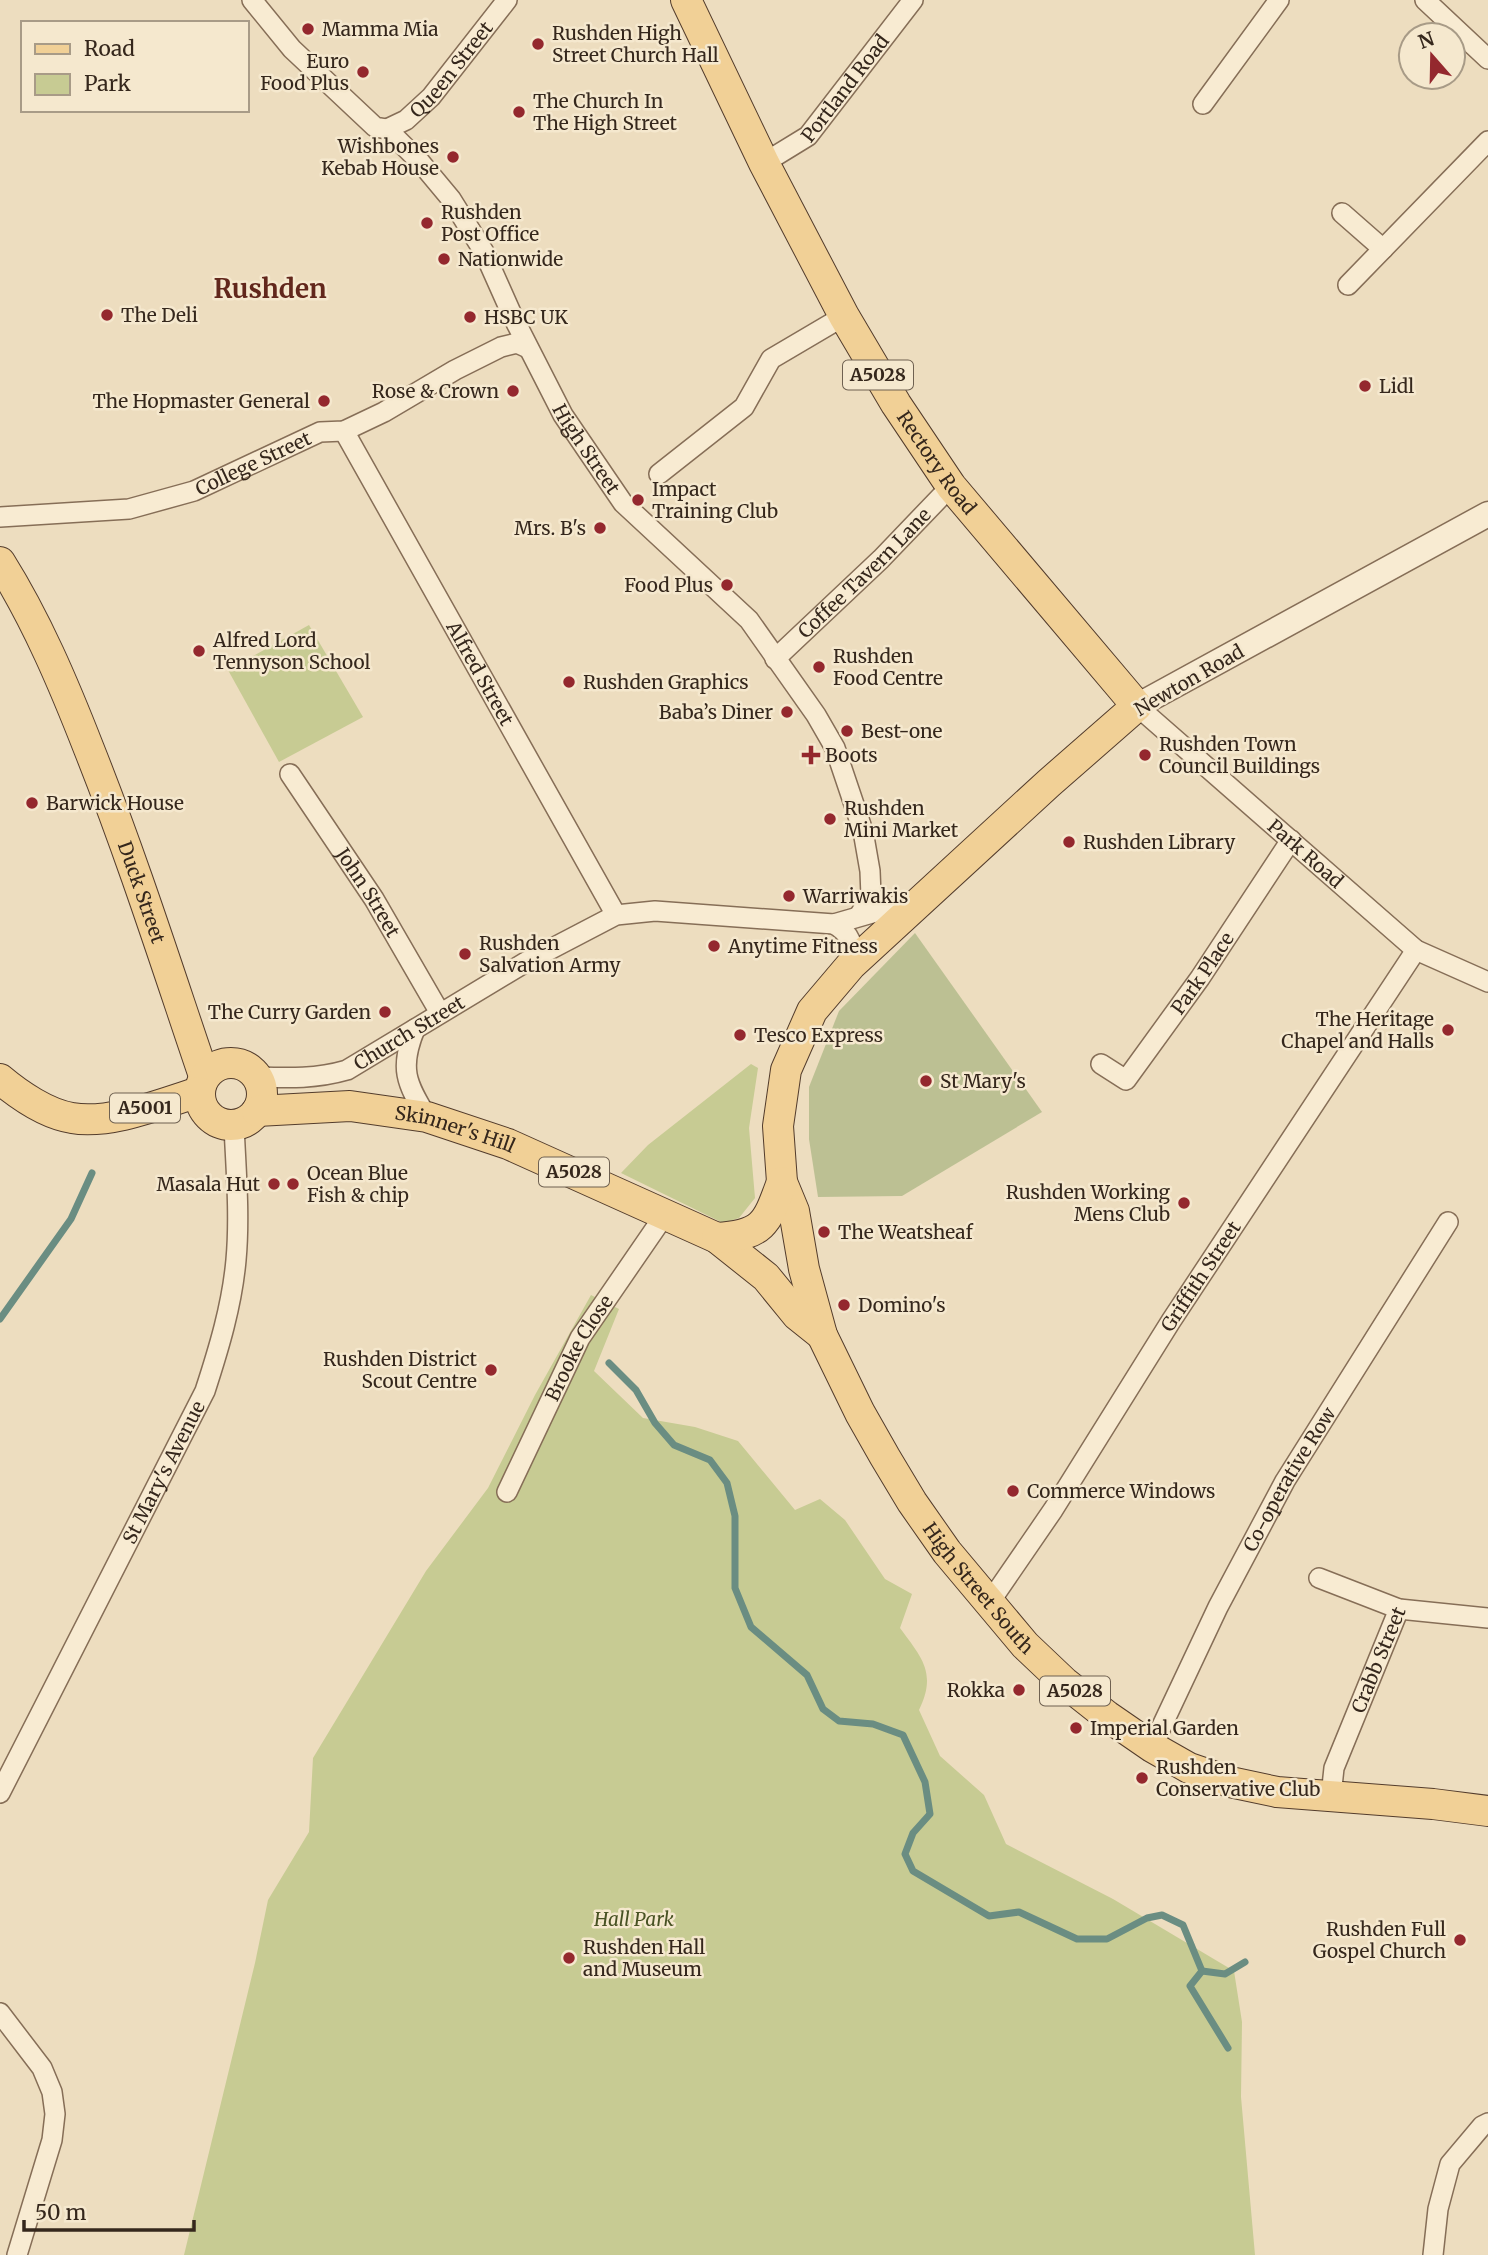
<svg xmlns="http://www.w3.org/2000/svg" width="1488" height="2255" viewBox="0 0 1488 2255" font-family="Merriweather,serif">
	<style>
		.green { fill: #c7cb93 }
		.cemetery { fill: #bcc093 }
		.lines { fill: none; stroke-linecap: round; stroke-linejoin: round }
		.stream { stroke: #6a8d82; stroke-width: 7 }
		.minor-casing { stroke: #866e57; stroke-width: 22 }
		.tertiary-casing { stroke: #866e57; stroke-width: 27 }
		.primary-casing { stroke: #533c2c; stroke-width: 32 }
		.minor { stroke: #f8ebd2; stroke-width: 19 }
		.tertiary { stroke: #f8ebd2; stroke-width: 24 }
		.primary { stroke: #f1d096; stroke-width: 30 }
		.poi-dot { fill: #94282e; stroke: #f5e8ce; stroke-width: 2.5 }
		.labels { text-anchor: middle; stroke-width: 5; stroke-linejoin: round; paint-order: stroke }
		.shield { fill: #f5e8ce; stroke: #6f6151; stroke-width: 2 }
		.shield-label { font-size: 18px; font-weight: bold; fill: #35271c }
		.poi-label { font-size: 19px; fill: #35271c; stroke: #f5e8ce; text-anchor: start }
		.street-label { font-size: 19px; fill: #35271c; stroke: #f5e8ce }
		.park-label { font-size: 19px; font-style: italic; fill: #485223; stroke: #f5e8ce }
		.district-label { font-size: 26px; font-weight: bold; fill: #62271c; stroke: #f5e8ce }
	</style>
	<rect width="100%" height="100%" fill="#edddbf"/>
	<g class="green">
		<path d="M309,625L363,717L279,762L228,670Z"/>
		<path d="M751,1064L758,1068L749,1128L755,1198L739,1218L723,1223L621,1173L648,1145Z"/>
		<path d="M591,1295L619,1309L594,1371L643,1418L695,1427L738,1441L795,1510L820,1499L845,1520L885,1579L912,1594L900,1628C922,1658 937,1673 919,1710L940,1756L984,1795L1006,1844L1113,1899L1234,1971L1242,2022L1241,2097L1255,2255H184L255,1963L268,1900L309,1832L313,1758L426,1571L488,1488L535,1395Z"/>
	</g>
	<path class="cemetery" d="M915,933L1042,1112L902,1196L818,1197L809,1139V1087L839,1011Z"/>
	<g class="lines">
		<g class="stream">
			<path d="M0,1319L71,1219L92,1173"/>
			<path d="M609,1363L636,1390L655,1423L674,1445L710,1460L727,1483L735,1516V1588L751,1627L807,1675L823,1709L839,1721L873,1724L903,1735L925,1782L930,1814L913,1833L905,1854L913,1871L989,1916L1019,1912L1077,1939H1107L1147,1918L1162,1915L1183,1925L1202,1971L1190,1986L1228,2048"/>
			<path d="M1202,1971L1225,1974L1245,1962"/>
		</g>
		<g class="minor-casing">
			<g id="minor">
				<path id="s1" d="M252,0L292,49L375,127L387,129L421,163L451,199L484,252L513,317L563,415L623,503L749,620L816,715L835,748L863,831L870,871L871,896L859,916"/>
				<path d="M1425,0L1488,59"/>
				<path d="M1203,104L1279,0"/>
				<path id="s2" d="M387,129L406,120L431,97L507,0"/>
				<path id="s3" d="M764,163L808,136L913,0"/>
				<path d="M1342,213L1383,249"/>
				<path d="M1348,285L1488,141"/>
				<path id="s4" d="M344,431L616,915"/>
				<path d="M659,474L744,407L771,359L844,316"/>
				<path id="s5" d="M0,517L129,509L194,491L320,432L344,431L384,412L455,370L501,347L517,343L528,348"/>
				<path id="s6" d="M775,659L881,559L951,486"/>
				<path id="s7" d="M1137,706L1416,950L1488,982"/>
				<path id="s8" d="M290,774L374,899L440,1013"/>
				<path d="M834,924C851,934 855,945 851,965"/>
				<path d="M415,1029C399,1068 406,1083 427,1117"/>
				<path id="s9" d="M1101,1064L1126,1080L1200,978L1291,840"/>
				<path id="s10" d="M257,1077C289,1078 316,1079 347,1070L526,962L616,915L655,911L834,924L917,900"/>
				<path id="s11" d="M507,1492L580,1338L666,1213"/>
				<path d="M1319,1578L1399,1609L1488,1618"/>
				<path id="s12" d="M986,1601L996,1593L1053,1510L1171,1321L1416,950"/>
				<path id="s13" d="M1152,1747L1218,1607L1285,1481L1448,1222"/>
				<path id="s14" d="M0,1793L205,1391C219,1348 232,1305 236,1260C240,1216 236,1170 234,1126"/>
				<path id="s15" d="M1331,1796L1334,1768L1399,1609"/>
				<path d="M0,2013L42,2068L52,2092L55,2114L52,2140L17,2255"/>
				<path d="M1433,2255L1438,2209L1450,2164L1482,2126L1488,2123"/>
			</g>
		</g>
		<g class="tertiary-casing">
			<path id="tertiary" d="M1137,706L1488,514"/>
		</g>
		<g class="primary-casing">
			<g id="primary">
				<path id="s16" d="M686,0L764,163L844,316L896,404L951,486L1137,706L1049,783L851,965L812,1011L786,1070L778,1126L782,1182L794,1211L804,1269L822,1335L860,1413L885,1457L912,1502L947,1552L1025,1645L1064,1682L1107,1716L1152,1747L1189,1768L1230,1782L1277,1792L1433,1804L1488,1811"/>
				<path id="s17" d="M0,562C37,621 64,685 89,749C132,857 167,967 204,1076"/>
				<circle cx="231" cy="1094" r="31"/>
				<path d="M0,1079C19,1095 47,1114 72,1118C110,1125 163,1103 199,1092"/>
				<path id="s18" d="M257,1111L350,1106L427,1117L508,1144L717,1238L766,1277L797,1315L822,1335"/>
				<path d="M717,1238C764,1235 767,1223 782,1182"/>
			</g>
		</g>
		<use href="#minor" class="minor"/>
		<use href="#tertiary" class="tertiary"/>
		<use href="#primary" class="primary"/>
	</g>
	<g class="poi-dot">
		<circle cx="308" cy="29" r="7"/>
		<circle cx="538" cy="44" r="7"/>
		<circle cx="363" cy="72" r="7"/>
		<circle cx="519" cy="112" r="7"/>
		<circle cx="453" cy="157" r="7"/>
		<circle cx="427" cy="223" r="7"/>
		<circle cx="444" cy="259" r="7"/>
		<circle cx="107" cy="315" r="7"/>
		<circle cx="470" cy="317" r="7"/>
		<circle cx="1365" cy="386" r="7"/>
		<circle cx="513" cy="391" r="7"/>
		<circle cx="324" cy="401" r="7"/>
		<circle cx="638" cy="500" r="7"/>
		<circle cx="600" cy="528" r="7"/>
		<circle cx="727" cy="585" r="7"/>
		<circle cx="199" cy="651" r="7"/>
		<circle cx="819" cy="667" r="7"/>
		<circle cx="569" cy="682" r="7"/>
		<circle cx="787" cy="712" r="7"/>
		<circle cx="847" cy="731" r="7"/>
		<path d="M807.5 744.5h7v7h7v7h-7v7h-7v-7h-7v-7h7z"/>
		<circle cx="1145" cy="755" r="7"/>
		<circle cx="32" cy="803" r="7"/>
		<circle cx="830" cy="819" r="7"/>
		<circle cx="1069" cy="842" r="7"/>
		<circle cx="789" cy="896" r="7"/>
		<circle cx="714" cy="946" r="7"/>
		<circle cx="465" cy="954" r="7"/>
		<circle cx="385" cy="1012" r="7"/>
		<circle cx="1448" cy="1030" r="7"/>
		<circle cx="740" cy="1035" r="7"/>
		<circle cx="926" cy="1081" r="7"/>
		<circle cx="274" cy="1184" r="7"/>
		<circle cx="293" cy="1184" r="7"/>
		<circle cx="1184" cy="1203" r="7"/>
		<circle cx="824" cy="1232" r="7"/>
		<circle cx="844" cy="1305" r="7"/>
		<circle cx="491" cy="1370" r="7"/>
		<circle cx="1013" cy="1491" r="7"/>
		<circle cx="1019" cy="1690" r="7"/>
		<circle cx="1076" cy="1728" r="7"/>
		<circle cx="1142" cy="1778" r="7"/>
		<circle cx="1460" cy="1940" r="7"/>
		<circle cx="569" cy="1958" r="7"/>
	</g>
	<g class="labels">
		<g class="shield">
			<rect x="843" y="360.5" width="70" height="29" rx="5"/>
			<rect x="110" y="1093.5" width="70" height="29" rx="5"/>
			<rect x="539" y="1157.5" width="70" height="29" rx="5"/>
			<rect x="1040" y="1676.5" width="70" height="29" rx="5"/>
		</g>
		<g class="shield-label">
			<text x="878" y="381">A5028</text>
			<text x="145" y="1114">A5001</text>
			<text x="574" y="1178">A5028</text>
			<text x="1075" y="1697">A5028</text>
		</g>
		<g class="poi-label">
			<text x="322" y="36">Mamma Mia</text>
			<text x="552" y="40">Rushden High<tspan x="552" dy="22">Street Church Hall</tspan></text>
			<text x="349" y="68" text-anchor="end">Euro<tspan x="349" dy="22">Food Plus</tspan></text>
			<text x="533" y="108">The Church In<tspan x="533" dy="22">The High Street</tspan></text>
			<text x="439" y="153" text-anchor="end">Wishbones<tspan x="439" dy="22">Kebab House</tspan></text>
			<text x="441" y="219">Rushden<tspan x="441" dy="22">Post Office</tspan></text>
			<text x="458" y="266">Nationwide</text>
			<text x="121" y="322">The Deli</text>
			<text x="484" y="324">HSBC UK</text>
			<text x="1379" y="393">Lidl</text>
			<text x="499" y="398" text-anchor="end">Rose &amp; Crown</text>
			<text x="310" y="408" text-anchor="end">The Hopmaster General</text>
			<text x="652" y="496">Impact<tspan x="652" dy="22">Training Club</tspan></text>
			<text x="586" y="535" text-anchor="end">Mrs. B's</text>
			<text x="713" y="592" text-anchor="end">Food Plus</text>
			<text x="213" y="647">Alfred Lord<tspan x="213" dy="22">Tennyson School</tspan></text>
			<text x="833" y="663">Rushden<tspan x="833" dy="22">Food Centre</tspan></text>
			<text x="583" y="689">Rushden Graphics</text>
			<text x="773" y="719" text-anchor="end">Baba’s Diner</text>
			<text x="861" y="738">Best-one</text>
			<text x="1159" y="751">Rushden Town<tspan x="1159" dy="22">Council Buildings</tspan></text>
			<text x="825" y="762">Boots</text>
			<text x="46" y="810">Barwick House</text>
			<text x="844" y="815">Rushden<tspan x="844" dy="22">Mini Market</tspan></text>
			<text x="1083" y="849">Rushden Library</text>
			<text x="803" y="903">Warriwakis</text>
			<text x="479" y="950">Rushden<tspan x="479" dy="22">Salvation Army</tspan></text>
			<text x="728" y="953">Anytime Fitness</text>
			<text x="371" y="1019" text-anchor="end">The Curry Garden</text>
			<text x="1434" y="1026" text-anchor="end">The Heritage<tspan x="1434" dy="22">Chapel and Halls</tspan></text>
			<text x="754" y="1042">Tesco Express</text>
			<text x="940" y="1088">St Mary's</text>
			<text x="307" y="1180">Ocean Blue<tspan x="307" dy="22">Fish &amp; chip</tspan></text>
			<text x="260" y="1191" text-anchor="end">Masala Hut</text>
			<text x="1170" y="1199" text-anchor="end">Rushden Working<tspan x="1170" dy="22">Mens Club</tspan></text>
			<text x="838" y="1239">The Weatsheaf</text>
			<text x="858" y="1312">Domino's</text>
			<text x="477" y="1366" text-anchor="end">Rushden District<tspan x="477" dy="22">Scout Centre</tspan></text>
			<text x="1027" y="1498">Commerce Windows</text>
			<text x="1005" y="1697" text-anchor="end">Rokka</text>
			<text x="1090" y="1735">Imperial Garden</text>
			<text x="1156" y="1774">Rushden<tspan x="1156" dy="22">Conservative Club</tspan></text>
			<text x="1446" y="1936" text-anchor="end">Rushden Full<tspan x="1446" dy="22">Gospel Church</tspan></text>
			<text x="583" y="1954">Rushden Hall<tspan x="583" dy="22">and Museum</tspan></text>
		</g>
		<g class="street-label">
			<text dy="7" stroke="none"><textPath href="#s2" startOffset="89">Queen Street</textPath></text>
			<text dy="7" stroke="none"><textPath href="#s3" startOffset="112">Portland Road</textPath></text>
			<text dy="7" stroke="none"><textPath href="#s1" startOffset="569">High Street</textPath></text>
			<text dy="7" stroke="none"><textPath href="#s16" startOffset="527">Rectory Road</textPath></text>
			<text dy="7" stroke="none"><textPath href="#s5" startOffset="262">College Street</textPath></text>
			<text dy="7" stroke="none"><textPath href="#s6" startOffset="124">Coffee Tavern Lane</textPath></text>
			<text dy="7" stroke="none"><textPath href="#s4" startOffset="278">Alfred Street</textPath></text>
			<text transform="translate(1189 680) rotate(-30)" y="7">Newton Road</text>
			<text dy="7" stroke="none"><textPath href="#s7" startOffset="224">Park Road</textPath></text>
			<text dy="7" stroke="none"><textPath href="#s17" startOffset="360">Duck Street</textPath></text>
			<text dy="7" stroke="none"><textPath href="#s8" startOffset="142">John Street</textPath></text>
			<text dy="7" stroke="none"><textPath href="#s9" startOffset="161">Park Place</textPath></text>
			<text dy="7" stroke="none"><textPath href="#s10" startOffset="163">Church Street</textPath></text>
			<text dy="7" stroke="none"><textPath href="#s18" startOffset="201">Skinner's Hill</textPath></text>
			<text dy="7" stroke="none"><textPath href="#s12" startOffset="390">Griffith Street</textPath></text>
			<text dy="7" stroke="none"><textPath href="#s11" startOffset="161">Brooke Close</textPath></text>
			<text dy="7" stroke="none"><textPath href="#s14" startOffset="360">St Mary's Avenue</textPath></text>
			<text dy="7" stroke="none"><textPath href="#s13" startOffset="301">Co-operative Row</textPath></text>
			<text dy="7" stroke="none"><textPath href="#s16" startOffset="1923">High Street South</textPath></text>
			<text dy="7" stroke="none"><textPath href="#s15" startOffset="145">Crabb Street</textPath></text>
		</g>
		<g class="park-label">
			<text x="634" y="1926">Hall Park</text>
		</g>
		<g class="district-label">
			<text x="270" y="298">Rushden</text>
		</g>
	</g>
	<rect x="21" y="21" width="228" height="91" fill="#f5e8ce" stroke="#a89b87" stroke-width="2"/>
	<rect x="35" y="44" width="35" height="10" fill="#f1d096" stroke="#a89b87" stroke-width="2"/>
	<text x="84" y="56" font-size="21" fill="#35271c">Road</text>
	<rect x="35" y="74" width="35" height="21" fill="#c7cb93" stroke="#a89b87" stroke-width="2"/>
	<text x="84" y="91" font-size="21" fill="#35271c">Park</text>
	<g transform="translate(1432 56) rotate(340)"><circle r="33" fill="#f5e8ce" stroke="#a89b87" stroke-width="2"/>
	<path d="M0-5L12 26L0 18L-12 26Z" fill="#94282e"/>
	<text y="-10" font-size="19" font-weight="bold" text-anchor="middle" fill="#35271c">N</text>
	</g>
	<path d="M24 2220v10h170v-10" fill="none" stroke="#35271c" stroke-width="3.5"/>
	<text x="35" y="2220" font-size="21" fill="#35271c" stroke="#f5e8ce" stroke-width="5" paint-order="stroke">50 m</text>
</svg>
